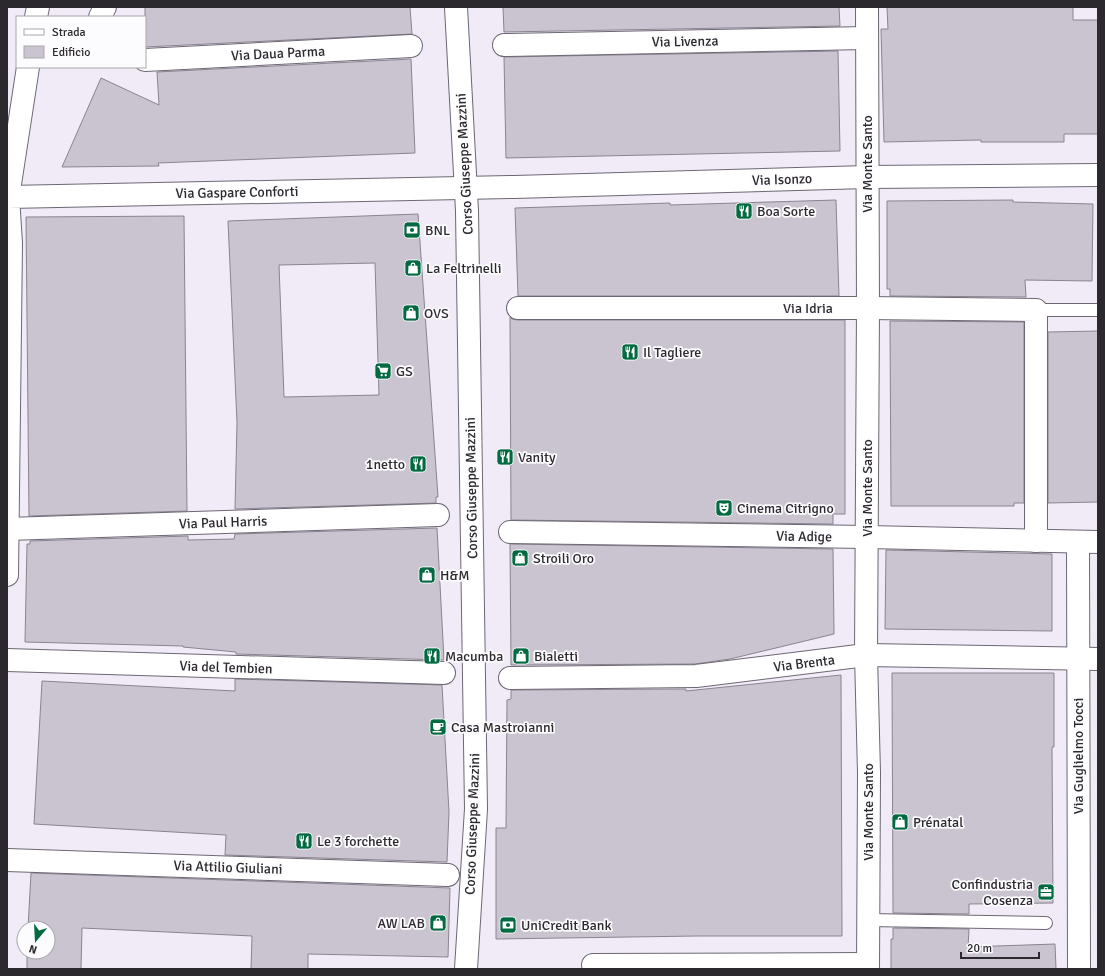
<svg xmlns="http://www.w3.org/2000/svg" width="1105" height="976" viewBox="0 0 1105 976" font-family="Signika,sans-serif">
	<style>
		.building { fill: #cac3d0; stroke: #8a8490; fill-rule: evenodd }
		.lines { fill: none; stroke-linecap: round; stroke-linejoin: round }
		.lane-casing { stroke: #6d6773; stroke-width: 14 }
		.street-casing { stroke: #6d6773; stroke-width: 24 }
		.secondary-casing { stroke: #6d6773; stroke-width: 24 }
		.lane { stroke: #fff; stroke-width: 12 }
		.street { stroke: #fff; stroke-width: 22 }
		.secondary { stroke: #fff; stroke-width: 22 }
		.labels { text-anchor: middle; stroke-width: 3.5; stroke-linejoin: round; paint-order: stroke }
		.street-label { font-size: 14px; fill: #2c292e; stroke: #fcfbfd }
		.poi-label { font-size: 14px; fill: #2c292e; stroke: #fcfbfd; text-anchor: start }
	</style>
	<rect width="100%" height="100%" fill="#f1ebf8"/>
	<g class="building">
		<path d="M145,7H410L412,34L145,47Z"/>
		<path d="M503,7H839L840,26L504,32Z"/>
		<path d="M887,7H1073V20H1098V134H1064V142H981V140L884,142L881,29H888Z"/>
		<path d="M838,51L840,151L506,158L504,57Z"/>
		<path d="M411,59L415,153L158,163L159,166L62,167L101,78L159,105L157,72Z"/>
		<path d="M836,200L839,296H518L515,208L670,203V205Z"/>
		<path d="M1013,200V202L1093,204L1092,281L1025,280L1026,297L890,296V289H887V201Z"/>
		<path d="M418,214L438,497H436V503L235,509L237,423L228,221ZM375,263L379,395L284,397L279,265Z"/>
		<path d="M184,216L187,511L29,516L26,217Z"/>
		<path d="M510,317L512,319L518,320H845V514H833V524L511,520Z"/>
		<path d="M890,321L1024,322V503H1014V506H891Z"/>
		<path d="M1098,331V502L1048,503V332Z"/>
		<path d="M437,528L444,660L236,654V652L183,647V646L25,642L27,544H30V541L188,536V540L234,539L235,534Z"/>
		<path d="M510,544L833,549L834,634L730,659L695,664L511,665Z"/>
		<path d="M886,550L1052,554V631L885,629Z"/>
		<path d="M892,673H1054V747H1052L1053,903L969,904V914L893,913Z"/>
		<path d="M841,675L842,936H697L496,939V828H506L507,700L511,699V690L686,689V691Z"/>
		<path d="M235,679L442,685L449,812L447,862L225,855L226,835L34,824L42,681L235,691Z"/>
		<path d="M31,873L450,888L448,957L308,954V969H251L252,936L82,928L81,969H27V952H48V928H28Z"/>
		<path d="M893,928L969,929L968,947L1055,944L1056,969H891V939H893Z"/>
	</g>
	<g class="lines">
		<g class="lane-casing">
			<g id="lane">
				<path d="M1036,310H1098"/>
				<path d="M868,920L1046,923"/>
			</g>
		</g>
		<g class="street-casing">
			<g id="street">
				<path d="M456,7L467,211L476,809L466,969"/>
				<path d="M867,7L868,308L866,655L869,773L868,969"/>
				<path d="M100,17L105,7"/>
				<path d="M504,45L867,38"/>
				<path d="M145,60L411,46"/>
				<path d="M518,308H868L1036,310V541"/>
				<path d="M7,529L438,515"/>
				<path d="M510,532L867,537L1098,542"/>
				<path d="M1078,542L1079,969"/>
				<path d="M7,575L11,243L8,197L514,187L867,177L1098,175"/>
				<path d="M7,660L444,673"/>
				<path d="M510,678L696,676L866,655L1098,659"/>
				<path d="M7,860L448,875"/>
				<path d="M593,965L868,964"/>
			</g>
		</g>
		<g class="secondary-casing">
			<g id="secondary">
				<path d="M36,17L38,7"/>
				<path d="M7,197H8L28,67"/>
			</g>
		</g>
		<use href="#lane" class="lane"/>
		<use href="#street" class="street"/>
		<use href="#secondary" class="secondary"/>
	</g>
	<defs>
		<g id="restaurant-square" transform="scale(0.9)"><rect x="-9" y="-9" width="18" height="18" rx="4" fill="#026a40" stroke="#fcfbfd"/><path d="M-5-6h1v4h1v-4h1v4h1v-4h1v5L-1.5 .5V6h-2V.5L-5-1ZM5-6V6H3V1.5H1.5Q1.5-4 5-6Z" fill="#fff"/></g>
		<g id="bank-square" transform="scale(0.9)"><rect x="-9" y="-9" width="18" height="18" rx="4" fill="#026a40" stroke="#fcfbfd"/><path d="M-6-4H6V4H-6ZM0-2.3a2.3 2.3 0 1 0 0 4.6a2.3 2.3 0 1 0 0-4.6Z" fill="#fff"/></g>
		<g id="shop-square" transform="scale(0.9)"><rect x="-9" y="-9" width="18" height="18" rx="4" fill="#026a40" stroke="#fcfbfd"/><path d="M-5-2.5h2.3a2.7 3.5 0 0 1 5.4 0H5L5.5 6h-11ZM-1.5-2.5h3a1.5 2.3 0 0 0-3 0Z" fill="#fff"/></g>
		<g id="supermarket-square" transform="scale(0.9)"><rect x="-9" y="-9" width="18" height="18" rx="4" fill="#026a40" stroke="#fcfbfd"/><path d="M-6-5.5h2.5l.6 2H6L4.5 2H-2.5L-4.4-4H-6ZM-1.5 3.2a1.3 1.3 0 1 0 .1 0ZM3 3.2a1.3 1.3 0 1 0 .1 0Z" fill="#fff"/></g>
		<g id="theatre-square" transform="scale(0.9)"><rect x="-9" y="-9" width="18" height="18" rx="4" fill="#026a40" stroke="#fcfbfd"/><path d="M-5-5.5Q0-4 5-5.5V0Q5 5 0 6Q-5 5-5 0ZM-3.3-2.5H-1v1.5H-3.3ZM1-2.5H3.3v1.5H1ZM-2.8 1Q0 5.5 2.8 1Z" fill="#fff"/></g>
		<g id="cafe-square" transform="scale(0.9)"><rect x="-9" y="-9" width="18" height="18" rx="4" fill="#026a40" stroke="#fcfbfd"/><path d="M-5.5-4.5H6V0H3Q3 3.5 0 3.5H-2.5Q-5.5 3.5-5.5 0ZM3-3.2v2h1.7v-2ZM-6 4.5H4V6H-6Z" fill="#fff"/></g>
		<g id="office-square" transform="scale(0.9)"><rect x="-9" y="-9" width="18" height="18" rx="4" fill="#026a40" stroke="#fcfbfd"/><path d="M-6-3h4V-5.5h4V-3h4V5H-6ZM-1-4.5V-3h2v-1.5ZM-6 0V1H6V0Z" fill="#fff"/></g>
	</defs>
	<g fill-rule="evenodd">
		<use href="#restaurant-square" x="744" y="211"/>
		<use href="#bank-square" x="412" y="230"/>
		<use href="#shop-square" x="413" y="268"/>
		<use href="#shop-square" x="411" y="313"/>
		<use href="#restaurant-square" x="630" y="352"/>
		<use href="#supermarket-square" x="383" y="371"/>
		<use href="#restaurant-square" x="505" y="457"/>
		<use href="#restaurant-square" x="418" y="464"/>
		<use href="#theatre-square" x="724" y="508"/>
		<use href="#shop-square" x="520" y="558"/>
		<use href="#shop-square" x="427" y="575"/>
		<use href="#restaurant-square" x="432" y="656"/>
		<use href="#shop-square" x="521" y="656"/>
		<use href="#cafe-square" x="438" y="727"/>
		<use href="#shop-square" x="900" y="822"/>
		<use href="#restaurant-square" x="304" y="841"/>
		<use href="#office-square" x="1046" y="892"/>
		<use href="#shop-square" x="438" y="923"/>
		<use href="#bank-square" x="508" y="925"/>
	</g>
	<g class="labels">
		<g class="street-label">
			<text transform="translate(685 41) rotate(-1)" y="5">Via Livenza</text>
			<text transform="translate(278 53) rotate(-3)" y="5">Via Daua Parma</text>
			<text transform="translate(464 164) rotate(-93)" y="5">Corso Giuseppe Mazzini</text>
			<text transform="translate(867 164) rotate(-90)" y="5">Via Monte Santo</text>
			<text transform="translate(782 179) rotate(-2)" y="5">Via Isonzo</text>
			<text transform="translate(237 192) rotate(-1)" y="5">Via Gaspare Conforti</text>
			<text x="808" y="313">Via Idria</text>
			<text transform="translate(471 488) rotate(-91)" y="5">Corso Giuseppe Mazzini</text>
			<text transform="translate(867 488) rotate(-90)" y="5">Via Monte Santo</text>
			<text transform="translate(223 522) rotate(-2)" y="5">Via Paul Harris</text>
			<text transform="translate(804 536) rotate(1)" y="5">Via Adige</text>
			<text transform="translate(804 663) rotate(-7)" y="5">Via Brenta</text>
			<text transform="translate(226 667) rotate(2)" y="5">Via del Tembien</text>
			<text transform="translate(1078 756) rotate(-90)" y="5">Via Guglielmo Tocci</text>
			<text transform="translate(868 812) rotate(-90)" y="5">Via Monte Santo</text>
			<text transform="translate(472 824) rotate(-88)" y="5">Corso Giuseppe Mazzini</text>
			<text transform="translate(228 867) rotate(2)" y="5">Via Attilio Giuliani</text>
		</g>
		<g class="poi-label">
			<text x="757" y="216">Boa Sorte</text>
			<text x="425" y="235">BNL</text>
			<text x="426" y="273">La Feltrinelli</text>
			<text x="424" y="318">OVS</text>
			<text x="643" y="357">Il Tagliere</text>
			<text x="396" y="376">GS</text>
			<text x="518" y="462">Vanity</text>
			<text x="405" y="469" text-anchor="end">1netto</text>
			<text x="737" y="513">Cinema Citrigno</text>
			<text x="533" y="563">Stroili Oro</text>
			<text x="440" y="580">H&amp;M</text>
			<text x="445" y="661">Macumba</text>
			<text x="534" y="661">Bialetti</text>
			<text x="451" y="732">Casa Mastroianni</text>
			<text x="913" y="827">Prénatal</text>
			<text x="317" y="846">Le 3 forchette</text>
			<text x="1033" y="889" text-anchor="end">Confindustria<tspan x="1033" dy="16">Cosenza</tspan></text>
			<text x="425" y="928" text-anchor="end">AW LAB</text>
			<text x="521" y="930">UniCredit Bank</text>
		</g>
	</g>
	<rect width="1105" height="976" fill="none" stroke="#2c292e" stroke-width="16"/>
	<rect x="16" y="16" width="130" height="52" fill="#fcfbfd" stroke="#a9a7aa"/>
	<rect x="24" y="29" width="20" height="6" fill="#ffffff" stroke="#a9a7aa"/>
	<text x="52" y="36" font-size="12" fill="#2c292e">Strada</text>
	<rect x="24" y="46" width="20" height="12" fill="#cac3d0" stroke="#a9a7aa"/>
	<text x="52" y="56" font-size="12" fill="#2c292e">Edificio</text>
	<g transform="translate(36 940) rotate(198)"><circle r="19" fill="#fcfbfd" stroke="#a9a7aa"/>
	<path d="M0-3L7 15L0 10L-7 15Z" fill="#026a40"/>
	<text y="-6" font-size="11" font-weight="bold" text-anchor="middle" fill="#2c292e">N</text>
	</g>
	<path d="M961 952v6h78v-6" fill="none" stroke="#2c292e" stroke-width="2"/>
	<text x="967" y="952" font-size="12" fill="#2c292e" stroke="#fcfbfd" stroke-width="3" paint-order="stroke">20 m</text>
</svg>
